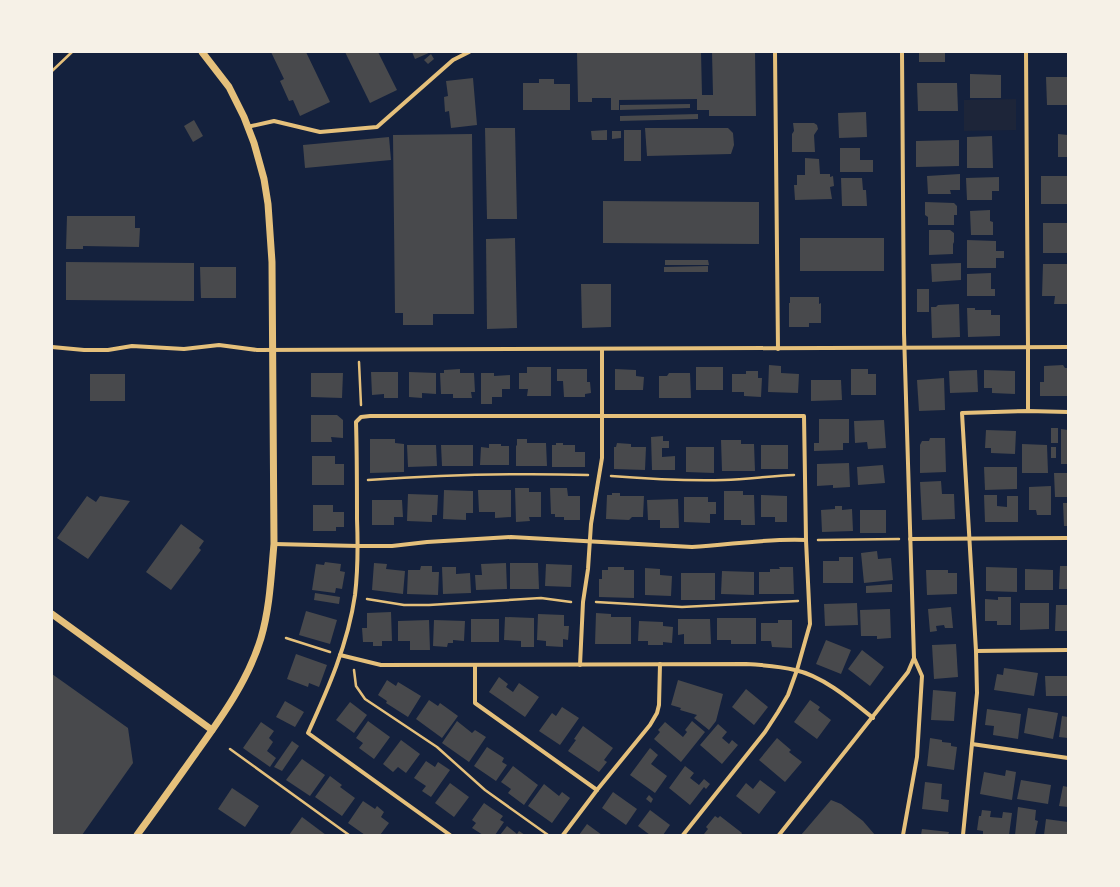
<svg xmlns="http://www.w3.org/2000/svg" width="1120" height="887" viewBox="0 0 1120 887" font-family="Montserrat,sans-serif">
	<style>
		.green { fill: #1d2539 }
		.building { fill: #48494c }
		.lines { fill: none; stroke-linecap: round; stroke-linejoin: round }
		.path { stroke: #e5c07b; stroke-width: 2.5 }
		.minor { stroke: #e5c07b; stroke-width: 4 }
		.tertiary { stroke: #e5c07b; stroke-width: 7 }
	</style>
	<rect width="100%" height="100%" fill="#14213d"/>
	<path class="green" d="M1016,99V130L964,131V100Z"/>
	<g class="building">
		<path d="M271,52H306L330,102L300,116L293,100L289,101L280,81L284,79Z"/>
		<path d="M345,52H378L397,90L370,103Z"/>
		<path d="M412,52H431L415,59Z"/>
		<path d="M577,52H701L702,95H713L712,52H755L756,116H709V110H697V99L619,100V110H611V98H592V102H578Z"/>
		<rect x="919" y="52" width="26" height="10"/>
		<path d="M431,54L434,59L428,64L424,60Z"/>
		<path d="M970,74L1001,75V98H970Z"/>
		<path d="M1046,77H1068V105H1047Z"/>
		<path d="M473,78L477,125L451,128L449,111L445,112L444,97L448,96L446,81Z"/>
		<path d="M539,79H554V84H570V110H523V83H539Z"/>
		<path d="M917,83H957L958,111H918Z"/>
		<path d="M690,104V108L620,110V105Z"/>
		<path d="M866,112L867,137L839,138L838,113Z"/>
		<path d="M698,114V119L620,121V116Z"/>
		<path d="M194,120L203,136L193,142L184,126Z"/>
		<path d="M793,123H814L817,125L818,129L814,135L815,152H792V134L794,131Z"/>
		<path d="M485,128H515L517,219H487Z"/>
		<path d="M645,128H728L733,133L734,145L731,154L647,156Z"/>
		<path d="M607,130V140H592L591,131Z"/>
		<rect x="624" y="130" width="17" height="31"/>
		<path d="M612,131H621V138L612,139Z"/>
		<path d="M472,134L474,314H433V325H403V313H395L393,135Z"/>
		<path d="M1058,134L1068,135V157H1058Z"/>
		<path d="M992,136L993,168H967V137Z"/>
		<path d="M389,137L391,160L305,168L303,145Z"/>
		<path d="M959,140V166L916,167V141Z"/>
		<path d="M840,148H860V160H873V172H840Z"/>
		<path d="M805,158L819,159L820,174H830V177L833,176L834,186L830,187L832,199L795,200L794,185H797V175H805Z"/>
		<path d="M960,174V190H950L951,194H928L927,176Z"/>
		<rect x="1041" y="176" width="27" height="28"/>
		<path d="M999,177V191H992V200H967L966,178Z"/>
		<path d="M841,178H862L863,190H866L867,206H842Z"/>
		<path d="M603,201L759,202V244L603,243Z"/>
		<path d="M925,202L954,203L957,206V215H954V225H928V217L925,215Z"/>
		<path d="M990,210V221L993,222V235H971L970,211Z"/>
		<path d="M67,216H135V228H140L139,247L83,246V249H66Z"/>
		<rect x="1043" y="223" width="25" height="30"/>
		<path d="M929,230H950L954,233V242L953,244V254L929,255Z"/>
		<path d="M515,238L517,328L487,329L486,239Z"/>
		<rect x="800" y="238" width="84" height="33"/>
		<path d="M967,240L996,241V251H1004V258H996V268H967Z"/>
		<path d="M665,260H708L709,265H665Z"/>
		<path d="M66,262L194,263V301L66,300Z"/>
		<path d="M961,263V280L932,282L931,264Z"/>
		<path d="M1043,264H1067L1068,304H1054L1055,296H1042Z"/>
		<path d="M708,266V272H664V267Z"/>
		<path d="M200,267H236V298H201Z"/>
		<path d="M991,273V289H995V296H967V274Z"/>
		<path d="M581,284H611V327L582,328Z"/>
		<rect x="917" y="289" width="12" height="23"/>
		<path d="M790,297H819V304L821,303V323H809V327H789V303H790Z"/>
		<path d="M959,304L960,337L932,338L931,307H936L938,305Z"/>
		<path d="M967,308H975V310H991V315H1000V336L968,337Z"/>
		<path d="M769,365L781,366V373L799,374L798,393L768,392Z"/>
		<path d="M1063,365L1065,368H1068V396H1040V382H1044V366Z"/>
		<path d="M527,367H551V396H527L528,389H519V373H527Z"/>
		<rect x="696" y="367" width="27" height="23"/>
		<path d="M460,369V373H474L475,392H471L472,398H453V394H441L440,373H444V370Z"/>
		<path d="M557,369H587V382H590L591,393L585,394V397H564L563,381H557Z"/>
		<path d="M615,369L636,370V376L644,377L643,390H615Z"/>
		<path d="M851,369H868V374H876V395H851Z"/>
		<path d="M977,370L978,392L950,393L949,371Z"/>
		<path d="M984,370L1015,371V394L992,393V388H984Z"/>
		<path d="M746,371H758V378H762L761,397L744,396V392H732V374H746Z"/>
		<path d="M371,372H398V398H384V394L372,395Z"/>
		<path d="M409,372L436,373V394L422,393V398L409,397Z"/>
		<path d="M311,373H343L342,398L311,397Z"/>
		<path d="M481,373H494V376L510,375V389H502V397H492V404H481Z"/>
		<path d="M669,373H690L691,398H659V376H667Z"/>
		<rect x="90" y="374" width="35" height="27"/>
		<path d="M944,378L945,410L919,411L917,380Z"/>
		<path d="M811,380H841L842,400L811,401Z"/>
		<path d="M311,415H337L343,420V438L331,437L332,442H311Z"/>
		<path d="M819,419H849V443H843V450L814,451V443H819Z"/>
		<path d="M884,420L886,448L868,449L867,442L855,443L854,421Z"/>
		<rect x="1051" y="428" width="7" height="15"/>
		<path d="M1061,429L1068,430V464H1061Z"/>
		<path d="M986,430L1016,431L1015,454L991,453V448H985Z"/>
		<path d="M663,436V441H669V448H662V457L675,456V470H652L651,437Z"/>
		<path d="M930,438H945L946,472L920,473V445L922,441H929Z"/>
		<path d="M370,439H395V443L404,444V472L370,473Z"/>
		<path d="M517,439H527V443H546L547,466H516V446L517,445Z"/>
		<path d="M721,440H741V444H754L755,471H722Z"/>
		<path d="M556,443H563V445H575V452H585V467H552V445H556Z"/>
		<path d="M617,443L631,444V447H646L645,470L614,469V447H616Z"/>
		<path d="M489,444H501V446H509V465H480L481,447L489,448Z"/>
		<path d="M1022,444L1047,445L1048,473H1022Z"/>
		<path d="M407,445H436L437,466L408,467Z"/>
		<path d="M441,445H473V466H442Z"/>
		<rect x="761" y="445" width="27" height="24"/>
		<path d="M686,447H714V473L686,472Z"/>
		<rect x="1051" y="447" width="5" height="11"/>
		<path d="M312,456H335V464H344V485H312Z"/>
		<path d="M849,463L850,487L833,488V485L817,486V464Z"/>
		<path d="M883,465L885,483L858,485L857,467Z"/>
		<path d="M984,467H1017V489L985,490Z"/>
		<path d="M1054,473H1068V497H1055Z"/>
		<path d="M941,481L942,494H954L955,519L922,520L920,482Z"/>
		<path d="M1051,486V515H1037L1036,510H1029V487Z"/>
		<path d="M515,488H529V492H541V517H529L530,521L516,522Z"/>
		<path d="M550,488H567L568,496H580V520H564V517H555V514H551Z"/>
		<path d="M444,490L473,491V513H466V520L443,519Z"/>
		<path d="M478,490H511V517L495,518V512H479Z"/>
		<path d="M724,491H743V495H754L755,525H741V520H724Z"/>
		<path d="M612,493H620V496H644L643,517H632L629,520L606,519L607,495H612Z"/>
		<path d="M408,494L438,495L437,515H432V522L407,521Z"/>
		<path d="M761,495L787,496V522H775V517H761Z"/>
		<path d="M984,495H997V506L1007,507V496H1018V522H985Z"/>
		<path d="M87,496L96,502L100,496L130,501L88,559L57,538Z"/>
		<path d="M684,497H708V502H716V514H710V523L684,522Z"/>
		<path d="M678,499L679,528H660V520H648L647,500Z"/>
		<path d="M372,500H402L403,517H394V525H372Z"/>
		<path d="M1063,503H1068V526H1064Z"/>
		<path d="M313,505H333V512H344V527H336V531H313Z"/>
		<path d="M835,506H842V510L852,509L853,531L822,532L821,510L835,509Z"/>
		<rect x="860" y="510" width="26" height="23"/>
		<path d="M181,524L204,541L199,548L201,550L171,590L146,572Z"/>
		<path d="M877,551L878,559L891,558L893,580L864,583L861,553Z"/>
		<path d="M839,557H853V583H823V561H839Z"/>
		<path d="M325,562L341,564L340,571L345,572L342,589L336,588L335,593L312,590L316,564L324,565Z"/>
		<path d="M374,563L387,564L386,569L405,571L403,594L372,590Z"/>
		<path d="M506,563L507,589L476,590L475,575H482L481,564Z"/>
		<path d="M510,563H538L539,589H510Z"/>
		<path d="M546,564L572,565L571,587L545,586Z"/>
		<path d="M421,566H432V572H439L438,595L407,594L408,570H420Z"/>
		<path d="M1060,566H1068V589H1059Z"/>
		<path d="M442,567H456V574L470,573L471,593L443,594Z"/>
		<path d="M608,567H624V570H634V598L599,597V579H602V570H608Z"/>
		<path d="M779,567H793L794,594H759V572H770V569H780Z"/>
		<path d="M986,567L1017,568V592L986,591Z"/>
		<path d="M645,568L660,569V575L672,576L671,596L645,595Z"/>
		<path d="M1025,569L1053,570V590H1025Z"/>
		<path d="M926,570H948V573H957V594L927,595Z"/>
		<path d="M722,571L754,572V595L721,594Z"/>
		<rect x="681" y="573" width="34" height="27"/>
		<path d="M892,584V592L866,593V586Z"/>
		<path d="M315,593L340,597L339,604L314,600Z"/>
		<path d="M998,597H1011V625H997V621H985V599L998,600Z"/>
		<path d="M857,603L858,625L825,626L824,604Z"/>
		<path d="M1020,603H1049V629L1020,630Z"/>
		<path d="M1056,605H1068V631H1055Z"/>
		<path d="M951,607L953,628H945L944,625L936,626L937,631L930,632L928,609Z"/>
		<path d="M890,609L891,638L877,639V636H861L860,610Z"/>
		<path d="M306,611L337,620L330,644L299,635Z"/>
		<path d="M391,612L392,641H382V646H373V642H363L362,628H367V613Z"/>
		<path d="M596,613L611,614V617H631V644H595Z"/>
		<path d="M538,614L564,615V626H569L568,640L563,639V647L546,646V641L537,640Z"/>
		<path d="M505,617L534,618V647H521V641L504,640Z"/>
		<path d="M717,618H756V644H731V640H717Z"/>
		<rect x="471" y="619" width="28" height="23"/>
		<path d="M678,619H710L711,644H684V634L678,635Z"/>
		<path d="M429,620L430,650H410V641H398V621Z"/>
		<path d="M434,620L465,621L464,641L453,640V643H448L447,647L433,646Z"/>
		<path d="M778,620H792V648L772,647L771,641H761V623H778Z"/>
		<path d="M639,621L663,622V626L673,627L672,643L663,642V645H648V641H638Z"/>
		<path d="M826,640L851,650L841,674L816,664Z"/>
		<path d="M956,644L958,677L934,679L932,645Z"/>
		<path d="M862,650L884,667L870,686L848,669Z"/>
		<path d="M296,654L327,665L319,687L309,683L308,687L287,679Z"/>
		<path d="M1004,668L1038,673L1034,696L994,690L997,674L1003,675Z"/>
		<path d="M52,674L128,728L133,763L82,835H52Z"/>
		<path d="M1045,676H1068V696H1046Z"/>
		<path d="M499,677L508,684L506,687L513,692L519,683L539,697L525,717L489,692Z"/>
		<path d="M387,680L396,686L398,682L421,696L408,717L386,703L387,701L378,695Z"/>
		<path d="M678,680L723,694L716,721L709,730L694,718L697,715L680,710L681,708L671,705Z"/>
		<path d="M746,689L768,707L754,725L732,707Z"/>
		<path d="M933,690L956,692L954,721L931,720Z"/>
		<path d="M429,700L438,706L440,703L458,716L442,738L416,719Z"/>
		<path d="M810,700L820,707L818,710L831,720L817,739L794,722Z"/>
		<path d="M285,701L304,712L295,727L276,717Z"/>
		<path d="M350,702L367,715L354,733L336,720Z"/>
		<path d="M562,707L579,718L560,745L539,731L552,713L556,716Z"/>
		<path d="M1028,708L1058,713L1053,739L1024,733Z"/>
		<path d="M987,709L1021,714L1018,739L993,735L994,726L985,725Z"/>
		<path d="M1062,716L1068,717V738L1059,737Z"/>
		<path d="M368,721L390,737L374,759L359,748L363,743L356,738Z"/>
		<path d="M457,721L472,733L475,730L486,737L469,762L442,743Z"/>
		<path d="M692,721L705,732L681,762L654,739L660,732L658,730L665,722L683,737L687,732L685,730Z"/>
		<path d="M261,722L274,731L269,738L273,742L267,751L276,758L270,767L243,748Z"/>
		<path d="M718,724L727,732L722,738L729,744L732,740L738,745L722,764L700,745Z"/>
		<path d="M583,726L613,748L604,760L607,762L599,772L568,751L576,740L574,739Z"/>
		<path d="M777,738L791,750L789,752L802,762L785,782L759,760Z"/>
		<path d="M930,738L942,740V742L951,743V746L957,747L954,770L927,766Z"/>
		<path d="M401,740L420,754L406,773L398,767L393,772L383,764Z"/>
		<path d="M292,741L299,746L282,771L274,767Z"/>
		<path d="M487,747L504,758L502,762L507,765L496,781L474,766Z"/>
		<path d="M650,748L658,755L651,764L667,776L655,793L630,775Z"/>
		<path d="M302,759L325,775L310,796L286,780Z"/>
		<path d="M426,761L435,767L438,762L450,770L431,797L422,791L426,786L414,778Z"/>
		<path d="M513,766L538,785L524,805L508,793L511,789L501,782Z"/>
		<path d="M685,766L694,773L690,778L699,785L704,779L710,784L706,789L704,787L690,805L669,788Z"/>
		<path d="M1006,770L1016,772L1012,800L980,794L984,772L1005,776Z"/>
		<path d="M330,776L342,785L340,787L355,798L342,816L315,797Z"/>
		<path d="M760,780L776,792L759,814L736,796L746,783L753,789Z"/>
		<path d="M1021,780L1051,785L1048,804L1017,799Z"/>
		<path d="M925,782L942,784L941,799L949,800L948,812L922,809Z"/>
		<path d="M450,783L469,797L454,817L435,803Z"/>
		<path d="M544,784L559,796L562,792L570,798L552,823L528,806Z"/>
		<path d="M1063,786L1068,787V807L1059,806Z"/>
		<path d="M232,788L259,806L245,827L218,809Z"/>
		<path d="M613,792L637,809L626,825L602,808Z"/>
		<path d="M649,795L653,799L651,803L646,799Z"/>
		<path d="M831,800L841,804L863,821L875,835H801Z"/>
		<path d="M363,801L375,809L377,806L384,812L381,817L389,823L380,835H365L348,823Z"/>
		<path d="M484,803L503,816L500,820L504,822L495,835H483L472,828L476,823L472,820Z"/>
		<path d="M1018,807L1036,810L1035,820L1038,821L1035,835H1015Z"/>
		<path d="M650,810L670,825L663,835H650L638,826Z"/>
		<path d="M982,810L991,811L990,817L1002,818L1003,812L1012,813L1009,835H983V831L977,830L979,816H981Z"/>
		<path d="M715,816L718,818L720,816L742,833L741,835H705L704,834L708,829L706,827Z"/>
		<path d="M302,817L326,835H289Z"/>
		<path d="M1046,819L1068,822V835H1044Z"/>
		<path d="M587,824L602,835H579Z"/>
		<path d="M507,826L517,834L519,831L525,835H500Z"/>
		<path d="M922,829L949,832L948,835H921Z"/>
	</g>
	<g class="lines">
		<g class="path">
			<path d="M52,71L72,52"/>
			<path d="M359,362L361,405"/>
			<path d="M611,476C649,479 687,481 724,480C748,479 771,476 794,475"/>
			<path d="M368,480C441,475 515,473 588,475"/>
			<path d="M818,540L899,539"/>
			<path d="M367,599L404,605H429L541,598L571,602"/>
			<path d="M596,602L682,607L798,601"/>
			<path d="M286,638L330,652"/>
			<path d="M354,670L356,686L365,699L437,747L485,790L548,835"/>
			<path d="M230,749L349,835"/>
		</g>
		<g class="minor">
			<path d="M775,52L778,349"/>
			<path d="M1026,52L1028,347V411"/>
			<path d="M247,127L274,121L320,132L377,127L453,60L469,52"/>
			<path d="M52,347L84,350H108L132,346L184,349L219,345L257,350L1068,347"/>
			<path d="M910,539L1068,538"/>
			<path d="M274,544L358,546H392L427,542L511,537L692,547C730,545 768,538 806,540"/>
			<path d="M976,651L1068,650"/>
			<path d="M340,655L381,665L746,664C763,665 779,666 795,670C823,676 851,700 873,718"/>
			<path d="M475,665V703L597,790"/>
			<path d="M580,665L583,602L588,569L591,524L602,458V350"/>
			<path d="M972,744L1068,758"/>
			<path d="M450,835L308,733C328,689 348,644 355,595C358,570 358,545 357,519C357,487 357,454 356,422L361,417L370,416H804L806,540L810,624L797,670L788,695L778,712L765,732L683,835"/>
			<path d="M563,835L597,790L650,725L657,713L659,705L660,664"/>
			<path d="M779,835L908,672L914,658L904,333L902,52"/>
			<path d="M903,835L917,757L922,676L914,658"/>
			<path d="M963,835L977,693L976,651L962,413L1028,411L1068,412"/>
		</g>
		<g class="tertiary">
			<path d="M52,614L212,730"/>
			<path d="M137,835C157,808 176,781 196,753C221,718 248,681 261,638C270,607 271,576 274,544L272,262L268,204L264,179L254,143L244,117L229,87L202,52"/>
		</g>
	</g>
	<rect width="1120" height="887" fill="none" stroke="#f6f1e7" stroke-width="106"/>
</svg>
